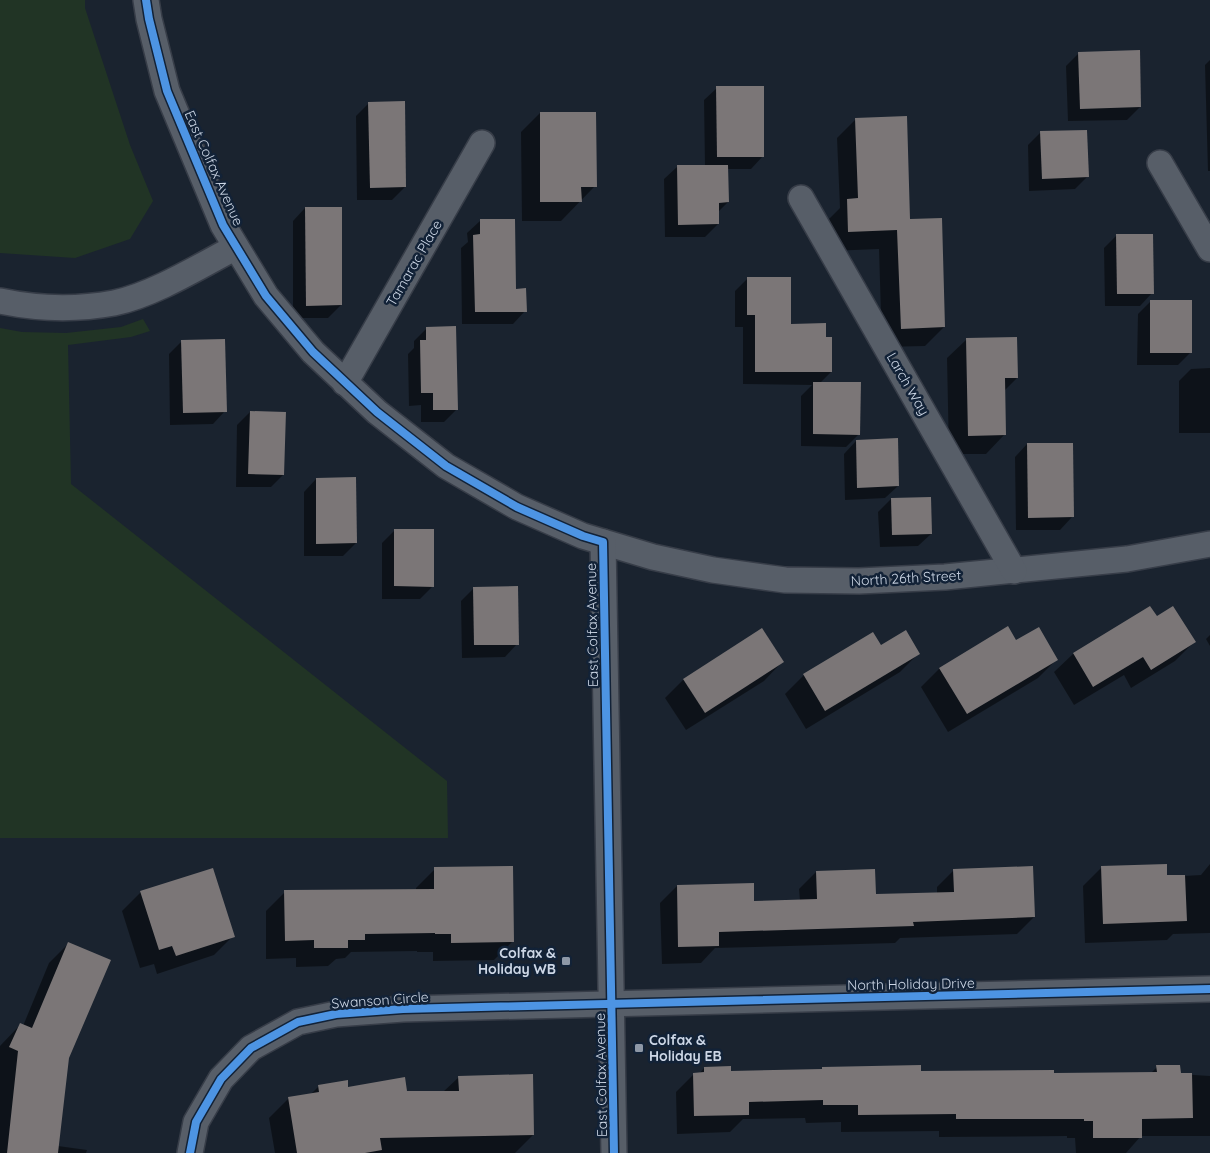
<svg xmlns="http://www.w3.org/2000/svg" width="1210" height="1153" viewBox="0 0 1210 1153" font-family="Quicksand,sans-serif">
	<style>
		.green { fill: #213425 }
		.shadow { fill: #0007 }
		.building { fill: #7b7677 }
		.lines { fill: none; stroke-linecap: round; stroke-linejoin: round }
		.minor-casing { stroke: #373d48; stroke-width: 28 }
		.minor { stroke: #575e68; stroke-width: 25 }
		.cycleway-casing { stroke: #122237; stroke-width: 11 }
		.cycleway { stroke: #4d94e3; stroke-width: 8 }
		.poi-dot { fill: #8e98a6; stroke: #122237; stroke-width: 2 }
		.labels { text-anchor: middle; stroke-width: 5; stroke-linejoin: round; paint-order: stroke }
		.street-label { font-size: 14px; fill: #cdd7e6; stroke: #122237 }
		.poi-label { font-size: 14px; font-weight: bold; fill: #cdd7e6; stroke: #122237; text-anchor: end }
	</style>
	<rect width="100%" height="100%" fill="#1a232f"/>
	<g class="green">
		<path d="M0,0H85V8L130,145L153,201L130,239L75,258L0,253Z"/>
		<path d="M143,319L150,331L131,337L68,345L71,484L447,781L448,838H0V328L22,332L66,333L121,327Z"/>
	</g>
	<g class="shadow">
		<path d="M1079,53L1140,107L1127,120L1068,121L1066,66Z"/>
		<path d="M1210,60V171H1208L1205,65Z"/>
		<path d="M717,88L763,156L751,169H727L728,202L718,212V224L705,237H665L664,179L677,167L705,166L704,100Z"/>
		<path d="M369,103L405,187L392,200H357L356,116Z"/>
		<path d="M540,113L595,186L561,221H522L521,132Z"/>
		<path d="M856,119L909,220L944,327L925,346L882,347L879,249L830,251L829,219L840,208L837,138Z"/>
		<path d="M1040,133L1088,176L1075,189L1029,191L1028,145Z"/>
		<path d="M305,208L341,305L328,318H293V221Z"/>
		<path d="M480,221L525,311L513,324H462L461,248L468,242L467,233Z"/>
		<path d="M1116,236L1152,293L1140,306H1105L1104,248Z"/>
		<path d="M748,278L789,325L825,338L831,372L820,383L859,434L846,447L801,446V396L812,385L743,384V327H735V291Z"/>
		<path d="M1151,301L1191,352L1178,365H1137L1138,314Z"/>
		<path d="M427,328L457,409L444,422H421V405L409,406L408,354L414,348V341Z"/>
		<path d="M966,340L1017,378L1004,391V435L986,454H949L947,358Z"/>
		<path d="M182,341L225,411L213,424L170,425L169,354Z"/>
		<path d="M1210,368V433H1179V381L1191,369Z"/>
		<path d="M250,412L283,475L271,487H236L237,425Z"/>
		<path d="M856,441L898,486L885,498L845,500L844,454Z"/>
		<path d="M1027,444L1072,517L1060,530H1016L1015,457Z"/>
		<path d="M316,479L356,543L343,556H304V492Z"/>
		<path d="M891,499L931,534L918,546L880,547L878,512Z"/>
		<path d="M395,530L433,586L420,599H382V543Z"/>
		<path d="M474,588L517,644L505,657L462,658L461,601Z"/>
		<path d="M1156,617L1194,642L1175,661L1131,688L1124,675L1074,705L1054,672L1073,654Z"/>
		<path d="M873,634L881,647L919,653L900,672L806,729L785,694L804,675Z"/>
		<path d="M1210,635V646L1206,639Z"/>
		<path d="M1057,659L1038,678L948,732L921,687L940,668Z"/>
		<path d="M782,662L764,681L686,730L665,698L684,679Z"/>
		<path d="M1210,864V933L1173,934L1167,940L1085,943L1083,886L1102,867L1166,877L1201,875Z"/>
		<path d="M435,869L513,941L494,960L433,961V952H417V951L351,952L345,958L336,959L328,966L296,967V958L266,959V911L285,892L416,890V888Z"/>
		<path d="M954,870L1034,917L1017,934L900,938L895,943L715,948L701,963L662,964L660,903L677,886L753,902L800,901L799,889L816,872L875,895L937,893V887Z"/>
		<path d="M141,892L233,936L214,955L157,974L154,964L140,968L122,911Z"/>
		<path d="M68,944L67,1057L58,1146L87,1150L86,1153H0V1046L20,1025L23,1026L49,963Z"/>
		<path d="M1157,1067L1179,1074L1210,1076V1136H1141L1126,1153H1076L1075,1138H1067V1136L939,1137V1131L841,1132V1122L806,1123L805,1118L743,1119L730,1132L677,1134L676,1092L694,1074H699L704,1068L730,1073L820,1070L823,1068L919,1072L1052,1074H1150Z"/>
		<path d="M459,1077L533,1135L515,1153H275L269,1118L288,1099L310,1095L319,1086L406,1093L443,1092Z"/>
	</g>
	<g class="building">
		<path d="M1140,50L1141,107L1080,109L1078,52Z"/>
		<path d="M716,86H764V157H717Z"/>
		<path d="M405,101L406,187L370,188L368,102Z"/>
		<path d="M540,112H596L597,187H581L582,202H540Z"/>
		<path d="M907,116L910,219L942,218L945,327L901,329L897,230L848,232L847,199L858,198L855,118Z"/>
		<path d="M1087,130L1089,177L1042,179L1040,131Z"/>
		<path d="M677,165H728L729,202L719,203V224L678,225Z"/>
		<path d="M305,207H342V305L306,306Z"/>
		<path d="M480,219H515L516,289L526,288L527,312H475L473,235L480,234Z"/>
		<path d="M1116,234H1153L1154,294H1117Z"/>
		<path d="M747,277H791V324L826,323V337H832V372H755V315H747Z"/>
		<rect x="1150" y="300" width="42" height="53"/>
		<path d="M456,326L458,410H433V393H421L420,340H426V327Z"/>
		<path d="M1017,337L1018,378H1005L1006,435L968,436L966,338Z"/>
		<path d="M225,339L227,412L183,413L181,340Z"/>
		<path d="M813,382H861L860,435L813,434Z"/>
		<path d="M250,411L286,412L284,475L248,474Z"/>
		<path d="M898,438L899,486L857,488L856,440Z"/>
		<path d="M1027,443H1073L1074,517L1028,518Z"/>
		<path d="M356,477L357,543L316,544V478Z"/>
		<path d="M931,497L932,534L892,535L891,498Z"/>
		<path d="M394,529H434V587L394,586Z"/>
		<path d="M518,586L519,645H474L473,587Z"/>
		<path d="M1150,606L1157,616L1173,606L1196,642L1151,670L1143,657L1093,687L1073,653Z"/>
		<path d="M1008,626L1016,640L1039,627L1058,660L967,714L939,668Z"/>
		<path d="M762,628L784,662L705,713L683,679Z"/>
		<path d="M906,630L920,654L825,711L803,674L873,632L881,645Z"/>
		<path d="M1167,864V875H1185L1187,921L1103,924L1101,866Z"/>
		<path d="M513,866L514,942L451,943V934H435V933L365,934V940H348V948H314V940L285,941L284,890L434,889V867Z"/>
		<path d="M1033,866L1035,917L913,922L914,926L719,932V946L678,947L677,885L754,883V901L817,899L816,871L875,869L876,894L954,892L953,869Z"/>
		<path d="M213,868L235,937L176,956L172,946L159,950L140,891Z"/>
		<path d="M68,942L111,960L69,1058L58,1153H7L18,1051L9,1047L20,1023L32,1028Z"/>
		<path d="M921,1065V1071L1054,1070V1073L1157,1072L1156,1065H1180L1181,1073H1192L1193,1118L1142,1119V1138H1093V1121H1084V1119H956V1114L858,1115V1105H823V1100L749,1102V1115L694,1116L693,1073L704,1072V1067L731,1066V1071L822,1069V1067Z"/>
		<path d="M533,1074L534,1135L380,1138L382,1150L365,1153H297L288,1097L319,1092L318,1085L348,1080V1087L405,1077L407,1091H459L458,1076Z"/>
	</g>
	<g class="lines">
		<g class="minor-casing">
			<g id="minor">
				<path d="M146,0L149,19L167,91L223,225L266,296L313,352L377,412L446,466L517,507L583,536L653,557L713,570L785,580L859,581L945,577L1127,559L1210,544"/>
				<path d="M1160,163L1210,249"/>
				<path d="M801,198L1014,571"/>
				<path d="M0,301C38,309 76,310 114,303C153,295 200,266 236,247"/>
				<path d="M345,383L482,143"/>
				<path d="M603,542L614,1153"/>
				<path d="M190,1153L196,1122L221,1079L251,1048L298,1022L336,1014L403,1009L1210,989"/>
			</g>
		</g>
		<use href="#minor" class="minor"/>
		<g class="cycleway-casing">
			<g id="cycleway">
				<path d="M146,0L149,19L167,91L223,225L266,296L313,352L377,412L446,466L517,507L583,536L603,542L614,1153"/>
				<path d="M190,1153L196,1122L221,1079L251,1048L298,1022L336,1014L403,1009L1210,989"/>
			</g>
		</g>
		<use href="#cycleway" class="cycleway"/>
	</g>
	<g class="poi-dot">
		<rect x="561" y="956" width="10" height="10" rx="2.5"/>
		<rect x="634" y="1043" width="10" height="10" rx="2.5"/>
	</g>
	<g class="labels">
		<g class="street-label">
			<text transform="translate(214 168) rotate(66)" y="5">East Colfax Avenue</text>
			<text transform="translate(414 263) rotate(-60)" y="5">Tamarac Place</text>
			<text transform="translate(908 384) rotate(60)" y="5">Larch Way</text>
			<text transform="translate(906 578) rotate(-3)" y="5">North 26th Street</text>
			<text transform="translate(592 625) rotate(-91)" y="5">East Colfax Avenue</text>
			<text transform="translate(911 984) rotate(-1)" y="5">North Holiday Drive</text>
			<text transform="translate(380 1000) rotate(-4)" y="5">Swanson Circle</text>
			<text transform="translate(601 1075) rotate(-91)" y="5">East Colfax Avenue</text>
		</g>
		<g class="poi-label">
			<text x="556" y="958">Colfax &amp;<tspan x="556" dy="16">Holiday WB</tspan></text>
			<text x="649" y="1045" text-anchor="start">Colfax &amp;<tspan x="649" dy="16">Holiday EB</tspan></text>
		</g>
	</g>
</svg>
